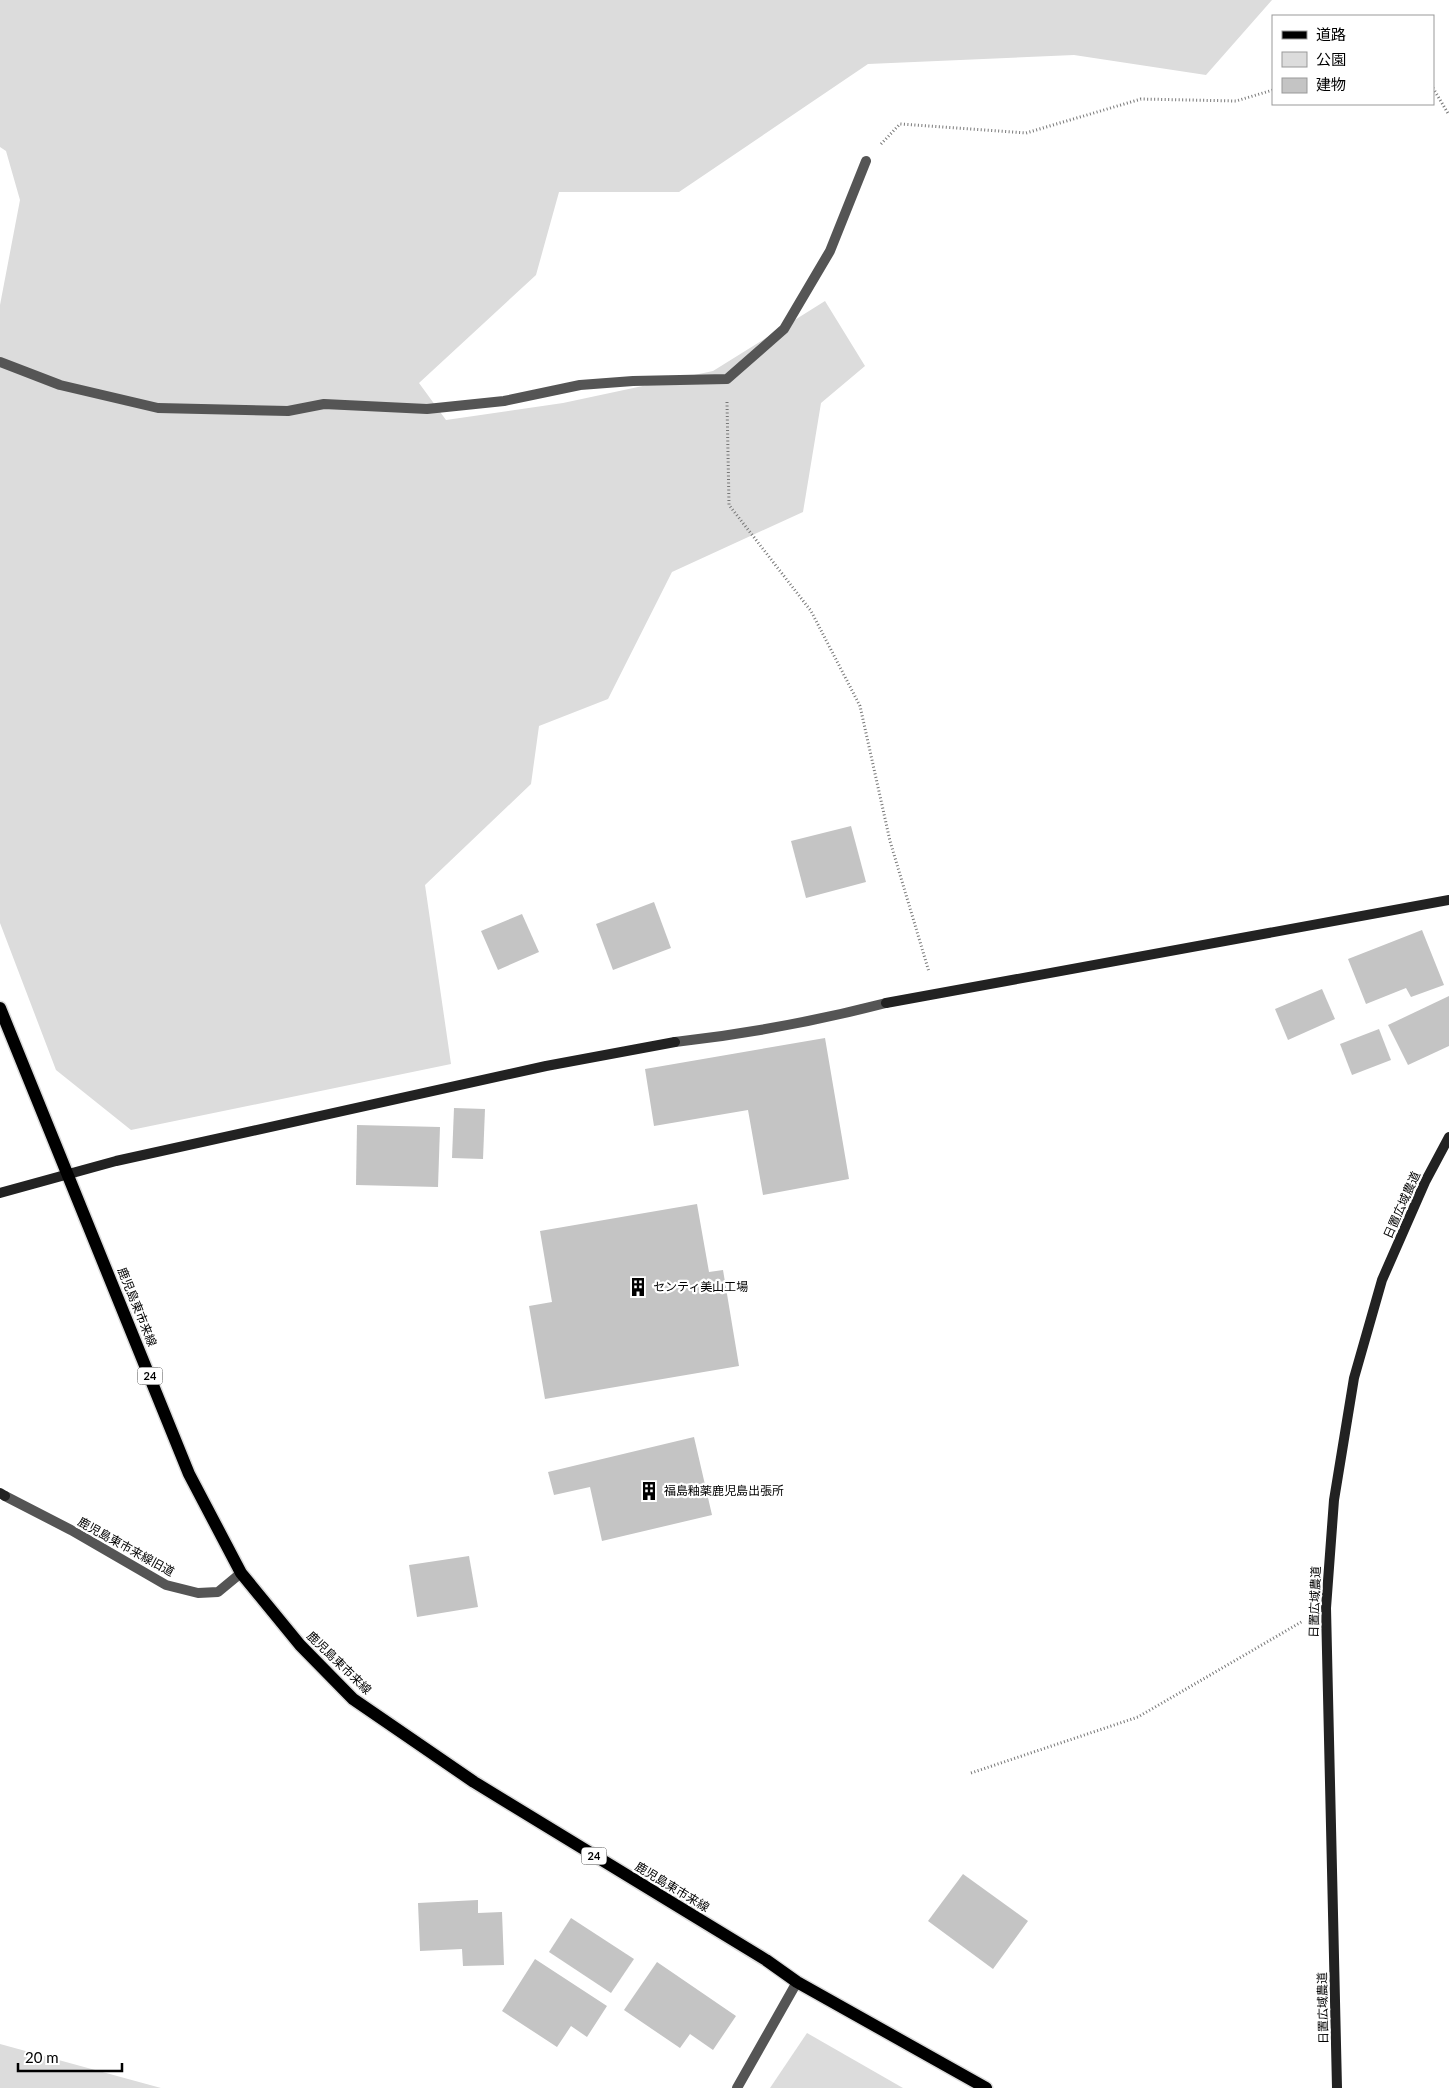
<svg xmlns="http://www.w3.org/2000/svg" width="1449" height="2088" viewBox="0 0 1449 2088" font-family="Lato,'Noto Sans JP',sans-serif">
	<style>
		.green { fill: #dcdcdc }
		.building { fill: #c4c4c4 }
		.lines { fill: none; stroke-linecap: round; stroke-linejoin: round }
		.primary-casing { stroke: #dbdbdb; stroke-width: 15 }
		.path { stroke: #777; stroke-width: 3; stroke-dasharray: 1 2.5; stroke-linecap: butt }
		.street { stroke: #555; stroke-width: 10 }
		.secondary { stroke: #222; stroke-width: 10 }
		.primary { stroke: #000; stroke-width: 12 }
		.labels { text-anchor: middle; stroke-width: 4.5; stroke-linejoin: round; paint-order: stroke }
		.shield { fill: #fff; stroke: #4c4c4c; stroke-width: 1 }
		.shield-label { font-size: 11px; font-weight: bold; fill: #000 }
		.street-label { font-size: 12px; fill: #000; stroke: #fff }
		.poi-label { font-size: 12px; fill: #000; stroke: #fff; text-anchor: start }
	</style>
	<rect width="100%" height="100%" fill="#fff"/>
	<g class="green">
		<path d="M0,0H1272L1206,75L1074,55L868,64L679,192H559L536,275L419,383L446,420L563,403L713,371L825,301L865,366L821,403L803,512L672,572L608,699L539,726L531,784L425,885L451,1064L131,1130L56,1070L0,923V305L20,200L6,151L0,147Z"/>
		<path d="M807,2033L903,2088H770Z"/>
		<path d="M0,2044L161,2088H0Z"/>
	</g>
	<g class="building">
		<path d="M851,826L866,882L806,898L791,841Z"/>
		<path d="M654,902L671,948L613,970L596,924Z"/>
		<path d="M522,914L539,952L498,970L481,931Z"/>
		<path d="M1422,930L1444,985L1411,997L1406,988L1366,1004L1348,959Z"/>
		<path d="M1322,989L1335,1019L1288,1040L1275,1009Z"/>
		<path d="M1449,996V1046L1408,1065L1388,1025Z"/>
		<path d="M1379,1029L1391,1060L1352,1075L1340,1044Z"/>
		<path d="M825,1038L849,1179L763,1195L748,1110L654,1126L645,1069Z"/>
		<path d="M454,1108L485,1109L483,1159L452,1158Z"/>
		<path d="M357,1125L440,1127L438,1187L356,1185Z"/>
		<path d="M697,1204L709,1272L723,1270L739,1366L545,1399L529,1306L552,1302L540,1231Z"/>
		<path d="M694,1437L712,1515L602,1541L590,1487L554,1495L548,1472Z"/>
		<path d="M469,1556L478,1607L417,1617L409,1565Z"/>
		<path d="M963,1874L1028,1921L993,1969L928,1921Z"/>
		<path d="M478,1900V1913L502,1912L504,1965L463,1966L462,1949L420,1951L418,1903Z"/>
		<path d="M571,1918L634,1959L611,1993L549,1952Z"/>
		<path d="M535,1959L607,2006L587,2037L571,2026L557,2047L502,2011Z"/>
		<path d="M657,1962L736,2016L713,2050L690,2034L680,2048L624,2010Z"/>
	</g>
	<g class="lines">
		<g class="primary-casing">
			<path id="primary" d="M0,1008L189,1474L241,1573L300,1645L353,1699L474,1782L766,1960L797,1982L986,2088"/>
		</g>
		<g class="path">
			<path d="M1433,88L1449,115"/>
			<path d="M881,144L900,124L1026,133L1141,99L1236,101L1273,90"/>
			<path d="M727,402L729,505L811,611L860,706L890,841L929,972"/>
			<path d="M971,1773L1138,1717L1303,1621"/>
		</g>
		<g class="street">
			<path d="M0,362L60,385L158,408L288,411L324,404L427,409L504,401L580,385L633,381L727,379L784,329L830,251L866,161"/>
			<path d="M675,1042C747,1034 816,1021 886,1003"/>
			<path d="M5,1496L71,1530L166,1585L198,1593L218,1592L241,1573"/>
			<path d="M737,2088L797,1982"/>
		</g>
		<g class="secondary">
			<path d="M886,1003L1449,900"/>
			<path d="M0,1193L116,1161L546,1066L675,1042"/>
			<path d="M0,1493L5,1496"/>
			<path d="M1337,2088L1326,1608L1334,1500L1354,1378L1382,1280L1425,1182L1449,1137"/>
		</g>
		<use href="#primary" class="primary"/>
	</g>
	<defs>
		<g id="building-bare" transform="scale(1.5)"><path d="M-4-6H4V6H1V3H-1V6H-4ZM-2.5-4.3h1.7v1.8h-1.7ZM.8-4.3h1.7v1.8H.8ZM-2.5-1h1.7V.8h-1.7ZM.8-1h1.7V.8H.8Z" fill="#000" stroke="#fff" stroke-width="2.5" paint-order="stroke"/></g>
	</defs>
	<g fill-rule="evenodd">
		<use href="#building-bare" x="638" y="1287"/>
		<use href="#building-bare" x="649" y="1491"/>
	</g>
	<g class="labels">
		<g class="shield">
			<rect x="137.5" y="1367.5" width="25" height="17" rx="4"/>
			<rect x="581.5" y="1847.5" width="25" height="17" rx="4"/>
		</g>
		<g class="shield-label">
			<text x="150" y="1380">24</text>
			<text x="594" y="1860">24</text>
		</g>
		<g class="street-label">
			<text transform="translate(1402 1205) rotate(-66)" y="4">日置広域農道</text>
			<text transform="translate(137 1307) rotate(68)" y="4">鹿児島東市来線</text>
			<text transform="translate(126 1547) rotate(29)" y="4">鹿児島東市来線旧道</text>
			<text transform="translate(1315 1602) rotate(-88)" y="4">日置広域農道</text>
			<text transform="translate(339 1663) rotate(44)" y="4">鹿児島東市来線</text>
			<text transform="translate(672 1887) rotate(31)" y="4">鹿児島東市来線</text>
			<text transform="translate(1323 2008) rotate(-91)" y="4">日置広域農道</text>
		</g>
		<g class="poi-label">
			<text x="653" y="1291">センティ美山工場</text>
			<text x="664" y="1495">福島釉薬鹿児島出張所</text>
		</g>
	</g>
	<rect x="1272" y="15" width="162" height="90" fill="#ffffff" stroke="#999999"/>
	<rect x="1282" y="31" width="25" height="8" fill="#000000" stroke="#999999"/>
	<text x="1316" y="40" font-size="15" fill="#000000">道路</text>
	<rect x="1282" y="52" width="25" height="15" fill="#dcdcdc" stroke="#999999"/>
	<text x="1316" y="65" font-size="15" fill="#000000">公園</text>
	<rect x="1282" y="78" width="25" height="15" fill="#c4c4c4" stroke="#999999"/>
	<text x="1316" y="90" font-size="15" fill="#000000">建物</text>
	<path d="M18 2063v8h104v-8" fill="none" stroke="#000000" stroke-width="2.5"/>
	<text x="25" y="2063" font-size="15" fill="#000000" stroke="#ffffff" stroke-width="4" paint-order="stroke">20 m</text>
</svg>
